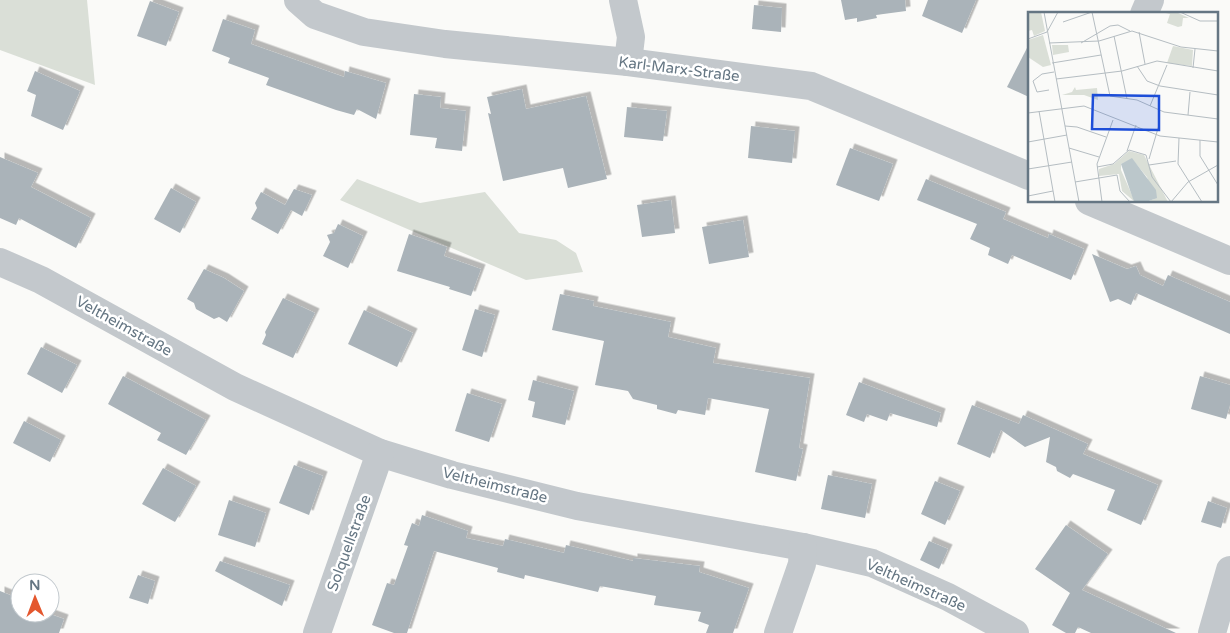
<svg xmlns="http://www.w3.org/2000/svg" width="1230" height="633" viewBox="0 0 1230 633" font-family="'Varela Round',sans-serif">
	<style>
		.green { fill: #dadfd7 }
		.building { fill: #aab3b9; filter: url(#shadow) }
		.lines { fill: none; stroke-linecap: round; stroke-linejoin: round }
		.minor { stroke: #c3c8cc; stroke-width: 28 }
		.labels { text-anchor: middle; stroke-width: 5; stroke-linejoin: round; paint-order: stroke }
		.street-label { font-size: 15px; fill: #657683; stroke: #fff }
		.inset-road { fill: none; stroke: #b5bdc2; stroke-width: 1 }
		.view { fill: #1d4ed8; fill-opacity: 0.15; stroke: #1d4ed8; stroke-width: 2.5 }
		.inset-edge { fill: none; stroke: #657683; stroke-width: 2.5 }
	</style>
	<defs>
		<filter id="shadow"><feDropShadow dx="4.5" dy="-4.5" stdDeviation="0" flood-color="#0004"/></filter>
	</defs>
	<rect width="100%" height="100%" fill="#fafaf8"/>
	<g class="green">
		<path d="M0,0H87L95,85L0,50Z"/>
		<path d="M357,179L420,203L485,192L519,233L556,240L576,253L583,272L526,280L340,200Z"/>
	</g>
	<g class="building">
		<path d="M841,0H905L906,11L876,15L877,18L857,22V18L845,20Z"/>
		<path d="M928,0H976L962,33L922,16Z"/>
		<path d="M150,1L179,12L166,46L137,36Z"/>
		<path d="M754,5L782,8L781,32L752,29Z"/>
		<path d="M223,19L255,30L251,44L344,77L345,71L386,83L376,119L357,109L354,115L336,110L266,85L269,78L228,63L230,58L212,51Z"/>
		<path d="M1029,44V97L1007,87Z"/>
		<path d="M35,71L80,91L63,130L31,116L36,95L27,91Z"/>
		<path d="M522,89L526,109L586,96L607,179L568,188L563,168L503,181L488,113L491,114L487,97Z"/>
		<path d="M414,94L441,97L440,108L466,111L462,151L435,148L437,138L410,135Z"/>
		<path d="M627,107L667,111L663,141L624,137Z"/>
		<path d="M751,126L795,131L792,163L748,158Z"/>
		<path d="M850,148L893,164L879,201L836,185Z"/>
		<path d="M0,157L38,173L31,187L91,218L76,248L19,218L16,225L0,218Z"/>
		<path d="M926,179L1006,212L1003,219L1048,238L1049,234L1084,249L1071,280L1012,255L1008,264L988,255L990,248L970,239L977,224L917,200Z"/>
		<path d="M171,188L196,202L180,233L154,219Z"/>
		<path d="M294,189L312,195L302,216L291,210L278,234L251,219L257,208L255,203L261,192L285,205Z"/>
		<path d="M671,200L675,233L642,237L637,205Z"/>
		<path d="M743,220L749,257L709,264L702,227Z"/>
		<path d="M338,224L363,236L348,268L323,256L330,242L327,235L334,233Z"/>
		<path d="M409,234L447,247L444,256L481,269L471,296L449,289L450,287L397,271Z"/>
		<path d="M1092,254L1127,269L1136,266L1140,275L1163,286L1168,275L1230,302V334L1136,293L1131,305L1118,299L1110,302Z"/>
		<path d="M204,269L224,278L244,291L227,322L219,317L214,319L196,309L194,303L187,299Z"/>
		<path d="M560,294L594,301L593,306L671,322L668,337L716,348L713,363L810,378L799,448L803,449L796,481L755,472L769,409L708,398L705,415L678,410L676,414L657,409V405L633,399L628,391L595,385L604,341L552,330Z"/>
		<path d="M283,298L315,313L293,358L262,344L266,335L265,332Z"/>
		<path d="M475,309L495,315L482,357L462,350Z"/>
		<path d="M364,310L413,333L397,367L348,344Z"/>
		<path d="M41,347L77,365L62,393L27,374Z"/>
		<path d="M123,376L206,420L186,455L157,440L161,433L108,404Z"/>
		<path d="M1200,376L1230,385V405L1226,419L1191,409Z"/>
		<path d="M533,380L574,391L565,425L532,417L535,402L528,400Z"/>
		<path d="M859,382L941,413L937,427L890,413L887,421L867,414L864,422L846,415Z"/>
		<path d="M467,393L502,404L489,442L455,431Z"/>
		<path d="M972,405L1019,424L1023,415L1088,444L1083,454L1158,485L1141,525L1107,510L1115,490L1073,474L1070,478L1057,471L1056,467L1046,462L1050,437L1025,447L1001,430L990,458L957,444Z"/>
		<path d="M24,421L61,440L50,462L13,443Z"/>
		<path d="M294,465L323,476L309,515L279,503Z"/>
		<path d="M163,468L196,486L175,522L142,504Z"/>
		<path d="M828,475L872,484L865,518L821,509Z"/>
		<path d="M935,481L960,491L945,525L921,514Z"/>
		<path d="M229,500L266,513L255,547L218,535Z"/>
		<path d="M1208,501L1227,508L1221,528L1201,522Z"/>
		<path d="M422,515L468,531L466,538L503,546L505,539L564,553L566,545L633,561V558L700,566L699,572L749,588L733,633H706L709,625L698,621L701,612L654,605L656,596L600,586L598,592L525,575L524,579L497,572L498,568L434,551L407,633H394L372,625L387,583L394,585L408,546L404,545L412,523L419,526Z"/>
		<path d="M1066,525L1108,554L1082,590L1176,633H1091L1078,627L1075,633H1066L1052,625L1070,593L1035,569Z"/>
		<path d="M929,541L948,549L939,569L920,560Z"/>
		<path d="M220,561L290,585L282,606L215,571Z"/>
		<path d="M138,575L155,581L148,604L129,598Z"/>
		<path d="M0,591L20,599V613H50V610H51L50,614L64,619L59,633H0Z"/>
	</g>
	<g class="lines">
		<g class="minor">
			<path d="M298,0L315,15L364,32L445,44L628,62L811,86L1029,176"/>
			<path d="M623,0L631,37L628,62"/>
			<path d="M1144,14L1150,0"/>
			<path d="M1089,201L1230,261"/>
			<path d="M0,262L41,280L235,387L380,453L452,475L577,506L803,547L872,563L948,597L1015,633"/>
			<path d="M317,633L380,453"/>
			<path d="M778,633L802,564L803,547"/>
			<path d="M1212,633L1230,570"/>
		</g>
	</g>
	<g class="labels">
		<g class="street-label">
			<text transform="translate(679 69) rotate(7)" y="5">Karl-Marx-Straße</text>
			<text transform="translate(124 326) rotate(29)" y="5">Veltheimstraße</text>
			<text transform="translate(495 485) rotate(14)" y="5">Veltheimstraße</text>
			<text transform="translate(349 543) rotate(-70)" y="5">Solquellstraße</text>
			<text transform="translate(916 585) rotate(24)" y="5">Veltheimstraße</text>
		</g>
	</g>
	<g transform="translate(1028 12)">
		<rect width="190" height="190" fill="#fafaf8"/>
		<path d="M0,0H13L17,19L6,24L4,18L0,19ZM133,0H148L161,6H155L154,14L150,15L139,11L142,2ZM15,23L23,53L15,55L0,45V28ZM24,33H40L41,40L25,43ZM145,34L165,38L164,54L139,51ZM47,75L48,78L69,76L70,88L56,83H34L44,80ZM101,139L116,143L140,190H118L126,187L119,165L104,147L93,152V158L107,190L94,179L91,162L71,164V157L86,152Z" fill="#dadfd7"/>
		<path d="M104,146L128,178L129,186L118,190H107L105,187L93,152Z" fill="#bbc7cb"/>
		<path class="inset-road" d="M16,0L51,190M64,0L82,84L109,88L136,100L190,107M152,0L172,9H190M35,10L64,0M19,20L30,0M111,20L117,52M86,24L99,87M0,27L19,20M21,31L71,29L104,19L153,35L190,39M53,31L82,14L90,13L102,19M24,51L73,43M109,54L119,69L132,74L190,83M165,56L167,37M28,67L94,59L129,49L190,59M21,78L9,80L5,69L14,62L26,60M122,94L139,53M11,99L27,190M0,101L56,94L132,124L190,130M160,103L162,80M37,114L49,115L78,125M190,122V144M151,126L150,152L174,190M172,128V144L190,173M0,130L39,123M41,136L71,145M99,139L108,113M121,147L131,113M121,153L148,149M69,155L85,152L101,138L118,143L124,165L143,190L160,170L190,153M0,157L44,150M47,170L89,163L92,179L102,190M0,184L25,179M74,190L69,152L85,108"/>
		<path class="view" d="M65,83L131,84V118L64,117Z"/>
		<rect width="190" height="190" class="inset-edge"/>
	</g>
	<g transform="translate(35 598) rotate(359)"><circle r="24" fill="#ffffff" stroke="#c1c8cd"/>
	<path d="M0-4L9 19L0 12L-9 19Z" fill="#e4572e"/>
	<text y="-8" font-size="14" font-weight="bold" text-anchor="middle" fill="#657683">N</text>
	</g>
</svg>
